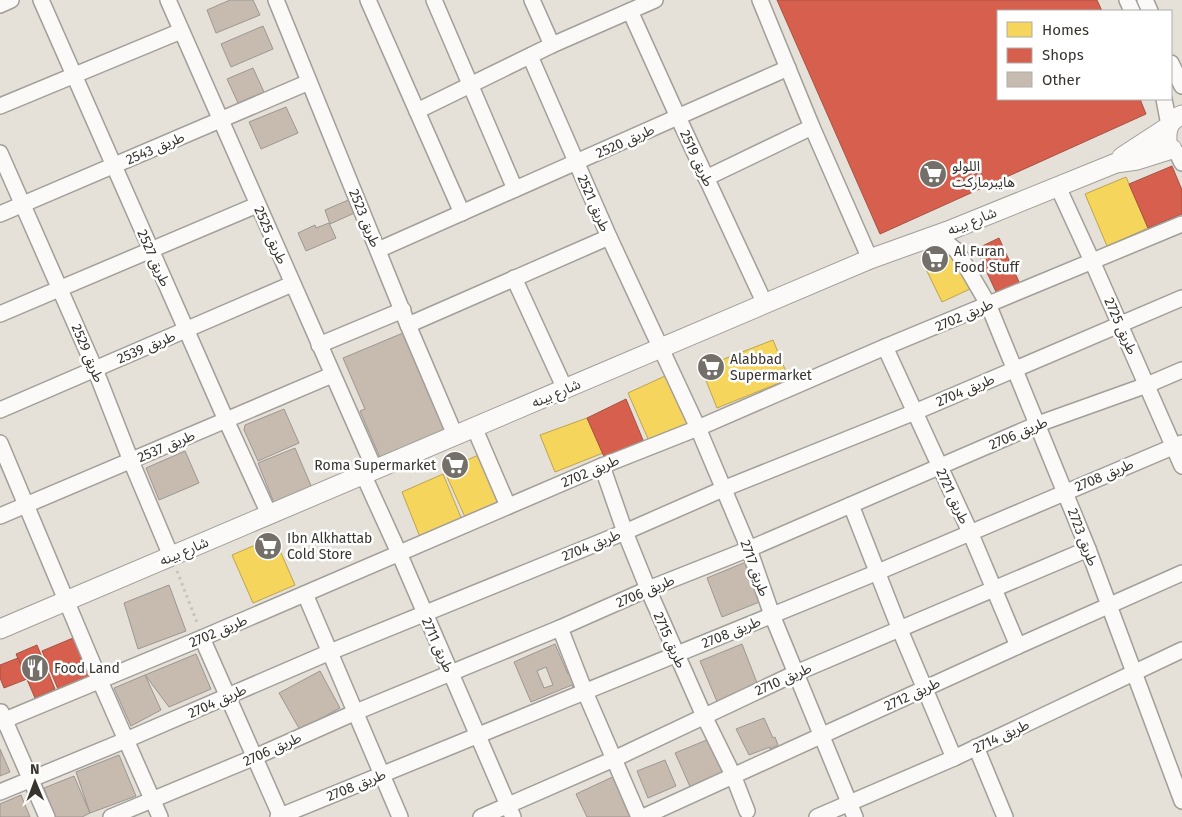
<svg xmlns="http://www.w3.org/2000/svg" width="1182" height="817" viewBox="0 0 1182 817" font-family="'Fira Sans','Noto Sans Arabic',sans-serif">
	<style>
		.homes { fill: #f6d55c; stroke: #bda44e }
		.shops { fill: #d6604d; stroke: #a65243 }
		.building { fill: #c7baae; stroke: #9c9792; fill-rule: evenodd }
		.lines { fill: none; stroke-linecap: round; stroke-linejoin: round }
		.minor-casing { stroke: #a29f99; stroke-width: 18 }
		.tertiary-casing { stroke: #a29f99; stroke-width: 21 }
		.path { stroke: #c4c2bf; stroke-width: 3; stroke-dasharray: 2.5 4; stroke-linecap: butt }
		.minor { stroke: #fbfaf9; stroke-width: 15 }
		.tertiary { stroke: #fbfaf9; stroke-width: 19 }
		.labels { text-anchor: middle; stroke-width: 5; stroke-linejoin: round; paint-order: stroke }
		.street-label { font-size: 14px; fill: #37332d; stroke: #fff }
		.poi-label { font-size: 14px; fill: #37332d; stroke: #fff; text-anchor: start }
	</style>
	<rect width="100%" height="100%" fill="#e5e0d8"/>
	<g class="homes">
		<path d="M1126,177L1148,228L1107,246L1085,194Z"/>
		<path d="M947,250L953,253L970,289L942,302L922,261Z"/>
		<path d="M773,340L789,379L717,408L701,368Z"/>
		<path d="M665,376L674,380L691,422L649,441L628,393Z"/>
		<path d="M587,418L603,453L555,472L540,435Z"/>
		<path d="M481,454L502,502L465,517L444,470Z"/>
		<path d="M443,474L462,520L420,537L402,492Z"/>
		<path d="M274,537L295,585L253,603L232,555Z"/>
	</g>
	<g class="shops">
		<path d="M777,0H1097L1102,11H998V99H1140L1146,114L880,234Z"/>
		<path d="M1172,166L1182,190V214L1148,228L1129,184Z"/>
		<path d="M999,238L1020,284L997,294L976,249Z"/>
		<path d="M626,399L643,440L605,459L587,418Z"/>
		<path d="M73,638L89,676L58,689L42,651Z"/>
		<path d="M37,645L55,689L35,698L16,654Z"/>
		<path d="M18,658L27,679L4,688L0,678V665Z"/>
	</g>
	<g class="building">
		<path d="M230,0H253L260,15L216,33L207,10Z"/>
		<path d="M263,26L273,49L231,67L221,44Z"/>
		<path d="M253,68L264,92L238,103L227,79Z"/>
		<path d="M286,107L298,133L261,149L249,122Z"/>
		<path d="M353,198L359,211L330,224L325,210Z"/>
		<path d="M329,223L336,238L306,251L298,233L315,225L316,228Z"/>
		<path d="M403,333L425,384L431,382L448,435L381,460L360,411L365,409L343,358Z"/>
		<path d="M284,409L299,443L258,461L244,430L245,425Z"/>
		<path d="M295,448L312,488L274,503L258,463Z"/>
		<path d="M185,451L199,483L159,500L146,468Z"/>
		<path d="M746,562L762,601L722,617L707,578Z"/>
		<path d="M169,585L186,631L138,649L124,603Z"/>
		<path d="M555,644L568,674L575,671L581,685L573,688L572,685L531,702L514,662ZM546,667L553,685L544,688L537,671Z"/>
		<path d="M742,644L759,688L718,704L700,661Z"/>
		<path d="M196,654L211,689L169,707L145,675Z"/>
		<path d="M320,671L340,708L300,730L279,693Z"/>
		<path d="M145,675L161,710L131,726L114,688Z"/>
		<path d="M764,718L773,738L775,737L778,745L770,749V747L749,755L736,729Z"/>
		<path d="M714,737L728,773L692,791L675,753Z"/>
		<path d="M0,749L10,772L0,776Z"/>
		<path d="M119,755L136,796L90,813L76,772Z"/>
		<path d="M665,760L676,786L648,798L637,771Z"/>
		<path d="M619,774L632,817H587L576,794Z"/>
		<path d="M74,776L90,813L82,817H55L44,788Z"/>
		<path d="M21,795L30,817H0V804Z"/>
	</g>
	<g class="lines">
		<g class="minor-casing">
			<g id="minor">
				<path d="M41,0L226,420L269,514"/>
				<path d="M168,0L375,470"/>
				<path d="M276,0L408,325L455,435"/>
				<path d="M368,0L462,213"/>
				<path d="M434,0L515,189"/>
				<path d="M532,0L552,45"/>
				<path d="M760,0L812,127L870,259"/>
				<path d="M1127,0L1132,11"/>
				<path d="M1145,0L1150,11"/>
				<path d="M0,5L11,0"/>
				<path d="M630,11L678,117L765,304"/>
				<path d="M530,56L609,237L698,428L749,549L772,615L855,817"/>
				<path d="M1171,63L1182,86"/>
				<path d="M1164,99L1169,125"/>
				<path d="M0,106L181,31"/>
				<path d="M417,111L552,45L655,0"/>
				<path d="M0,153L95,369L131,461L171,556"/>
				<path d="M1177,153L1182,163"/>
				<path d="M706,178L812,127"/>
				<path d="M1058,187L1092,261L1182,466"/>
				<path d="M0,214L309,82"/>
				<path d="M933,236L942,239L957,251L988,304L1088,549L1182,801"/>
				<path d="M378,250L788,68"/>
				<path d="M514,278L565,389"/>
				<path d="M0,314L257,205"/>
				<path d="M408,325L609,237"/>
				<path d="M319,345L403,310"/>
				<path d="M885,347L970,532L1018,646"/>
				<path d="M0,410L292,284"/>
				<path d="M474,427L508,506"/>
				<path d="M0,443L100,681L160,817"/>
				<path d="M602,466L625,532L648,589L704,716L733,775L747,811"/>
				<path d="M363,474L399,553L513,817"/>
				<path d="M851,505L900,630L954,758"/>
				<path d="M0,516L332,375"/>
				<path d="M305,594L400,817"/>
				<path d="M560,628L585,692L639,817"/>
				<path d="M202,638L281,817"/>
				<path d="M1,712L47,817"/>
				<path d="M0,722L202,638L602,466L698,428L885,347L1182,224"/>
				<path d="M976,747L1005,817"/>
				<path d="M0,792L126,740L330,652L625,532L723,489L915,412L1182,298"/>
				<path d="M111,817L255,757L356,712L560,628L648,589L749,549L1038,424L1147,385L1182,370"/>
				<path d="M278,817L878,572L1182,443"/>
				<path d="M481,817L614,759L796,673L1088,549"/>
				<path d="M643,817L1018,646L1182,573"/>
				<path d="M817,817L954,758L1182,650"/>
			</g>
		</g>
		<g class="tertiary-casing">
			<g id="tertiary">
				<path d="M1167,139C1166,127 1171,119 1182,115"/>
				<path d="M1122,157L1168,127"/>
				<path d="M0,629L870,259L948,231L1116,163L1137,160L1172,149"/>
			</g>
		</g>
		<path class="path" d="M177,571L198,625"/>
		<use href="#minor" class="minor"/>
		<use href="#tertiary" class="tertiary"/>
	</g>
	<defs>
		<g id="supermarket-disc" transform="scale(1.4375)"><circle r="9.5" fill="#747069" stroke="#fff"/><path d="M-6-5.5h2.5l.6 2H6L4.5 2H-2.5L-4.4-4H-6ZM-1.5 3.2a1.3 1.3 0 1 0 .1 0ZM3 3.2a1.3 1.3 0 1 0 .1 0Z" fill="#fff"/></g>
		<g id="restaurant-disc" transform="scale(1.4375)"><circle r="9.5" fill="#747069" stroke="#fff"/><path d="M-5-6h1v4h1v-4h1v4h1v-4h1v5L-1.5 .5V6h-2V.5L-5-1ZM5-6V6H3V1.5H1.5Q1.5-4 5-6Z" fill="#fff"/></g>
	</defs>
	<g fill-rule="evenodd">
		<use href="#supermarket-disc" x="933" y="174"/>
		<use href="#supermarket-disc" x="935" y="259"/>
		<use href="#supermarket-disc" x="711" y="367"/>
		<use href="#supermarket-disc" x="455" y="465"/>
		<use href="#supermarket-disc" x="268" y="546"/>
		<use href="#restaurant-disc" x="35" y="668"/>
	</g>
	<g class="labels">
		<g class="street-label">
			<text transform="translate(625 141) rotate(-24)" y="5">طريق 2520</text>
			<text transform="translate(155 148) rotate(-23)" y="5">طريق 2543</text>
			<text transform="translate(697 158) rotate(65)" y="5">طريق 2519</text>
			<text transform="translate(594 203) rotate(66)" y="5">طريق 2521</text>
			<text transform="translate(365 218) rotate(68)" y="5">طريق 2523</text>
			<text transform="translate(972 221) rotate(-22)" y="5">شارع بينه</text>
			<text transform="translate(271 235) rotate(66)" y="5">طريق 2525</text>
			<text transform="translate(154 258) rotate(66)" y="5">طريق 2527</text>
			<text transform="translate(964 315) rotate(-23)" y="5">طريق 2702</text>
			<text transform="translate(1121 326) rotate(66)" y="5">طريق 2725</text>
			<text transform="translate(146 347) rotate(-23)" y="5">طريق 2539</text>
			<text transform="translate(88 353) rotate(67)" y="5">طريق 2529</text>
			<text transform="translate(965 390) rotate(-23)" y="5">طريق 2704</text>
			<text transform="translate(556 393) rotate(-23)" y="5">شارع بينه</text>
			<text transform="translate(1018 433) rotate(-23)" y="5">طريق 2706</text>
			<text transform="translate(166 446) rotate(-23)" y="5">طريق 2537</text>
			<text transform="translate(590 471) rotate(-23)" y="5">طريق 2702</text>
			<text transform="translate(1104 475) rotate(-23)" y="5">طريق 2708</text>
			<text transform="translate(953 496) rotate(65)" y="5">طريق 2721</text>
			<text transform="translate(1083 537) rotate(69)" y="5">طريق 2723</text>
			<text transform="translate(591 545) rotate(-22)" y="5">طريق 2704</text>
			<text transform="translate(184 551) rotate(-23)" y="5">شارع بينه</text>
			<text transform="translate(755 568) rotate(70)" y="5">طريق 2717</text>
			<text transform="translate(645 591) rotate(-23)" y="5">طريق 2706</text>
			<text transform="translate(218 631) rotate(-23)" y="5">طريق 2702</text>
			<text transform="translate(731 632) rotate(-22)" y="5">طريق 2708</text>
			<text transform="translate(670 640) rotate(66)" y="5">طريق 2715</text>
			<text transform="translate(438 645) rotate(66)" y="5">طريق 2711</text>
			<text transform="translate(783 679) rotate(-24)" y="5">طريق 2710</text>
			<text transform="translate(912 694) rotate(-25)" y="5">طريق 2712</text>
			<text transform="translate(217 701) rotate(-24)" y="5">طريق 2704</text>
			<text transform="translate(1001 736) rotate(-25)" y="5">طريق 2714</text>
			<text transform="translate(272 749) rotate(-24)" y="5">طريق 2706</text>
			<text transform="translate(356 785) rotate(-22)" y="5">طريق 2708</text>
		</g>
		<g class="poi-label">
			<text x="952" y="171">اللولو<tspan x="952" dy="16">هايبرماركت</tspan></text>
			<text x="954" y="256">Al Furan<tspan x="954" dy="16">Food Stuff</tspan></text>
			<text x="730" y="364">Alabbad<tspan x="730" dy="16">Supermarket</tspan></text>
			<text x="436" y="470" text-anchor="end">Roma Supermarket</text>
			<text x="287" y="543">Ibn Alkhattab<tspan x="287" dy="16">Cold Store</tspan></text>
			<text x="54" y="673">Food Land</text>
		</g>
	</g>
	<rect x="997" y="10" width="175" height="90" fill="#ffffff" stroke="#afadab"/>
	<rect x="1007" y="22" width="25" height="15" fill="#f6d55c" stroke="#afadab"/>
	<text x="1042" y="35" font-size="15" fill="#37332d">Homes</text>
	<rect x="1007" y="48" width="25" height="15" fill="#d6604d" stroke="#afadab"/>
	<text x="1042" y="60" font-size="15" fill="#37332d">Shops</text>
	<rect x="1007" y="72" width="25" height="15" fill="#c7baae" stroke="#afadab"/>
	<text x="1042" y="85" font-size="15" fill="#37332d">Other</text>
	<g transform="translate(35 782) rotate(359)" stroke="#ffffff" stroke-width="4" paint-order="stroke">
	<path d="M0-4L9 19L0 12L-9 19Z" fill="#37332d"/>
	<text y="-8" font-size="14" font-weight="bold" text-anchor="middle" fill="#37332d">N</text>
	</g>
</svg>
